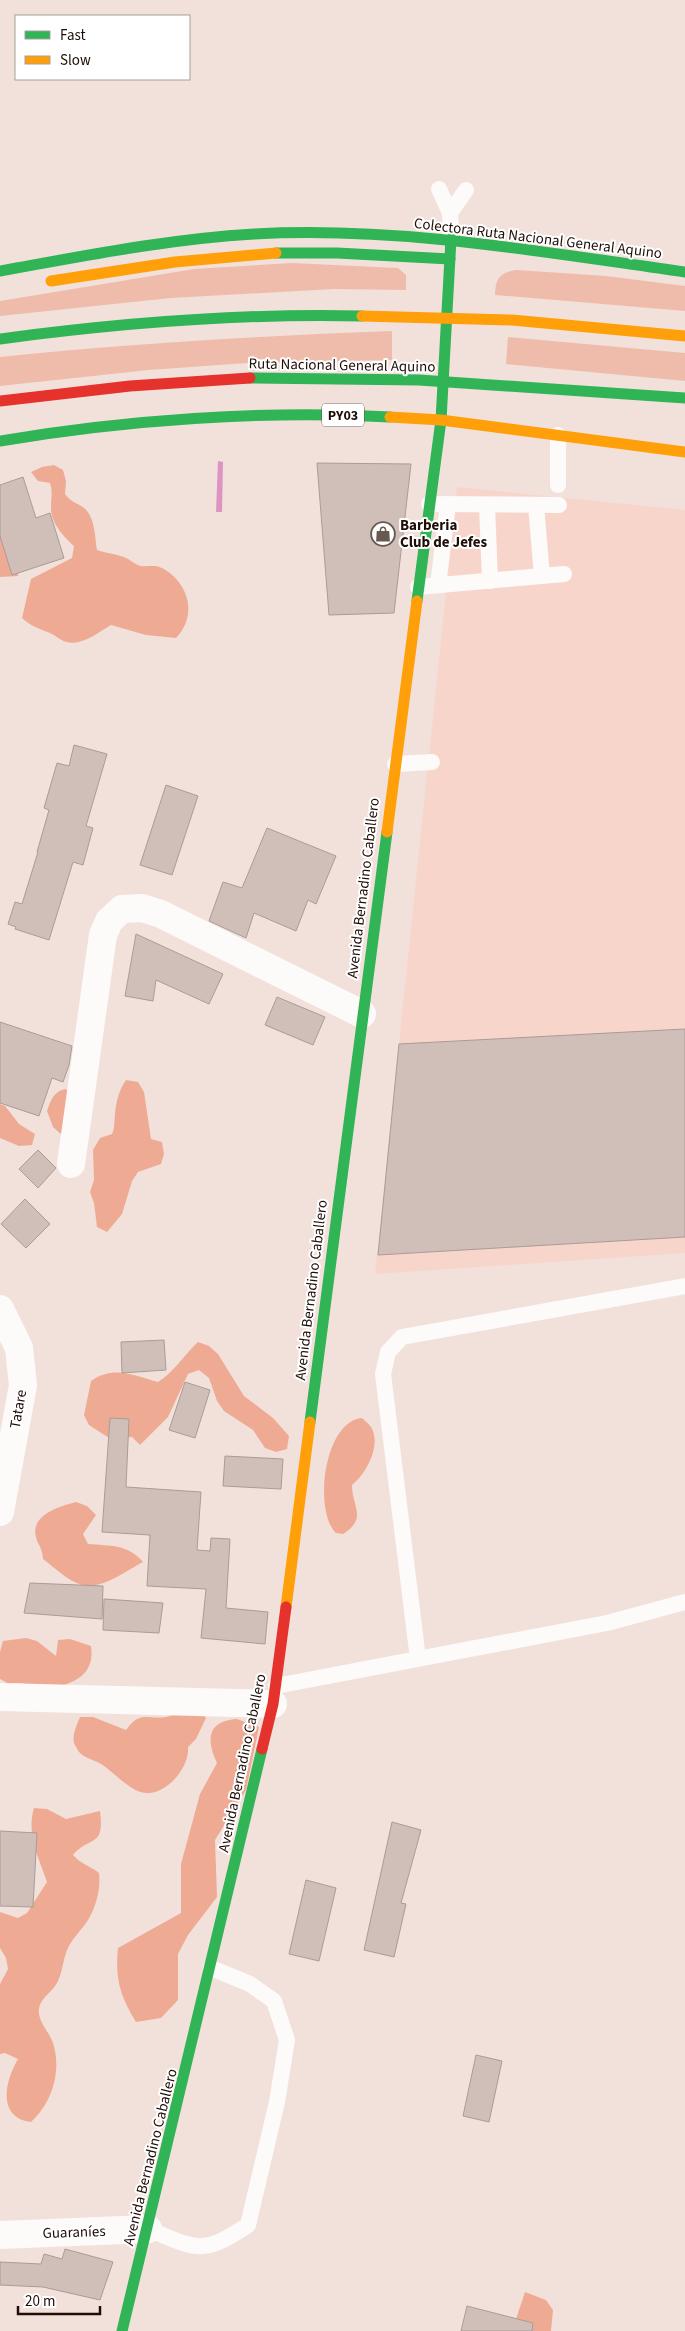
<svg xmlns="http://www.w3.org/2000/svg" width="685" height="2331" viewBox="0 0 685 2331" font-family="'Source Sans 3',sans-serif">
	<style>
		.built { fill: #f7d5ca }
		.green { fill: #efbcab }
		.forest { fill: #efaa93 }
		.water { fill: #dd94c3 }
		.building { fill: #d0bfb9; stroke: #aa9b96 }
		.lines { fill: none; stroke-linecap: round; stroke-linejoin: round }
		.lane { stroke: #fdfafa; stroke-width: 16 }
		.street { stroke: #fdfafa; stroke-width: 28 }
		.fast { stroke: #30b455; stroke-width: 11 }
		.slow { stroke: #ff9f0a; stroke-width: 11 }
		.jam { stroke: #e5322d; stroke-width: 11 }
		.labels { text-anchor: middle; stroke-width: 4; stroke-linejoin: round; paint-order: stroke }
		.shield { fill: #fff; stroke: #625652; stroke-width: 1 }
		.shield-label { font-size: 14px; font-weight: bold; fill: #1f0e08 }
		.street-label { font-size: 15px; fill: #1f0e08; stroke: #fff }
		.poi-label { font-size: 15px; font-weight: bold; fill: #1f0e08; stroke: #fff; text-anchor: start }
	</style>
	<rect width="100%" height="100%" fill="#f2e1db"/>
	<path class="built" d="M457,487L685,510V1253L375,1274Z"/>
	<g class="green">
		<path d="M293,263L398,268L406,275V290L334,289L171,298L0,316V301L194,269Z"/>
		<path d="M517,270L606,276L685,286V311L495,295C495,278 501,272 517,270Z"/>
		<path d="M392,331V360L247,363L149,370L0,386V357C131,343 261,336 392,331Z"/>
		<path d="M508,337L685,353V381L506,364Z"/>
	</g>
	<g class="forest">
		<path d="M54,465L63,470L66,481L65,494C73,504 75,501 84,508C95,517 95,537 97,550C106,553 115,554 124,557C129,559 136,565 141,566C149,567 155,564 164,569C190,585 197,616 176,638L146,635L111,625C99,632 82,646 67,642C61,641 55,635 50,633C39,629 31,626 22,618L31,579L72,558L74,546C63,536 50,522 51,506C51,496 53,494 50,483L38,481L31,472L42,467Z"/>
		<path d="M0,531L18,564V576L0,577Z"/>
		<path d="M126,1080L138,1082L144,1092L151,1139L162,1142L164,1154L161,1164L138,1172L132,1181L122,1214L107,1232L97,1227L94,1203L90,1192L94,1180L93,1150L100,1138L112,1134C115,1128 114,1122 115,1114C116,1102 119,1090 126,1080Z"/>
		<path d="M65,1089L77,1093L62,1135L53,1127L47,1111C51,1100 53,1092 65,1089Z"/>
		<path d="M0,1104L5,1106L19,1124L35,1134L32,1145L19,1146L0,1138Z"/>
		<path d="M198,1342L209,1346L218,1354L244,1396L273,1418L289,1436L287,1449L276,1452L265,1448L253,1430L224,1411L217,1401L209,1378L199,1370L188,1374L168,1417L140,1445L132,1437L109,1438L89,1425L84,1415L91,1381C113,1365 134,1375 158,1382C173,1373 185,1354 198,1342Z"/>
		<path d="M362,1418C365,1421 369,1424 371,1427C382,1445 366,1474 352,1485C352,1507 368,1518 343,1534L336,1533C313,1511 324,1421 362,1418Z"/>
		<path d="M76,1502L87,1506L96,1515L83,1534L88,1544C110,1546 128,1544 143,1562C126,1571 101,1590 82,1585C68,1581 54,1567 43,1559C42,1546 38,1546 36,1537C30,1515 60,1506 76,1502Z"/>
		<path d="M26,1638L37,1641L56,1656L58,1640L70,1639L91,1646C92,1654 92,1661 88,1668C82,1681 56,1690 43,1688C29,1686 24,1681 9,1684L0,1679V1652L3,1641Z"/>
		<path d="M187,1705L199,1709L206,1718L196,1739L188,1747C190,1766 167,1795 146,1793C130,1792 114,1772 101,1764C94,1760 85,1758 80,1753C78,1751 75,1745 74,1743C72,1734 77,1725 80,1717H93L126,1730C141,1710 146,1720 166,1717C173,1716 181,1709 187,1705Z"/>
		<path d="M237,1719L259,1727L246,1790L215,1840L217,1897L188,1935L178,1954V2000L161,2018L136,2022C120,1996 115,1979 118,1948L181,1913V1864L200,1794L217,1763C206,1740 207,1721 237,1719Z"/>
		<path d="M34,1808L47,1809L66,1819L100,1811C105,1849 89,1835 73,1855C81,1864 90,1866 99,1873C101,1888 96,1907 88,1920C82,1930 73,1937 68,1948C63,1958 63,1971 58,1981C53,1992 42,1996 39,2008C37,2021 49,2031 53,2043C62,2071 52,2103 31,2122C0,2118 2,2087 18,2059L5,2053L0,2054V1984L8,1969L6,1958L0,1948V1912L18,1918L27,1913L47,1882C39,1858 26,1834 34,1808Z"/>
		<path d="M525,2292L546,2300L553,2310L551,2331H520L516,2319Z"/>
	</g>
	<path class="water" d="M218,461L223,462L222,512H216Z"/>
	<g class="building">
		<path d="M317,463L411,464L394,613L329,615Z"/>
		<path d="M23,477L36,518L50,513L64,558L12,575L0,536V485Z"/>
		<path d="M74,745L107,754L86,826L93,828L83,865L73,862L49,940L15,929L16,927L8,924L15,902L22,904L38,852H37L49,810L44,808L57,763L69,766Z"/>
		<path d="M166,785L198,796L172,875L140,865Z"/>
		<path d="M267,828L336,856L316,904L308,900L296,931L254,913L246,938L209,921L223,882L242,888Z"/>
		<path d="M136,934L223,974L209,1004L156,980L153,1001L125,996Z"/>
		<path d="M277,997L325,1017L313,1045L265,1025Z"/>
		<path d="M0,1022L72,1046L69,1065L63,1082L52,1078L39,1116L0,1103Z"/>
		<path d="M685,1029V1237L378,1255L399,1044Z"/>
		<path d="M38,1150L56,1168L38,1188L19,1169Z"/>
		<path d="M25,1199L50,1224L26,1248L1,1224Z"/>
		<path d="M164,1340L166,1370L122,1373L121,1342Z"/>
		<path d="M185,1382L210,1390L195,1438L169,1430Z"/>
		<path d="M110,1418L129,1419L126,1487L201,1492L197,1550L210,1551L211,1538L230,1539L226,1608L268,1612L265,1644L201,1638L206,1589L147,1586L150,1535L102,1532Z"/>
		<path d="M225,1456L283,1459L281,1489L223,1486Z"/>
		<path d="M30,1583L103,1586L102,1619L24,1613Z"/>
		<path d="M104,1599L163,1603L159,1633L103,1630Z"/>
		<path d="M392,1822L421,1830L401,1903L406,1904L394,1957L364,1950Z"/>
		<path d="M0,1831L37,1833L33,1907L0,1906Z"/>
		<path d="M306,1880L336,1888L319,1961L289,1954Z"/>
		<path d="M476,2055L502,2061L489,2122L463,2116Z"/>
		<path d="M65,2249L113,2262L100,2300L43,2287L0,2285V2262L41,2264L44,2254L62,2259Z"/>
		<path d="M467,2306L533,2323L532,2331H461Z"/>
	</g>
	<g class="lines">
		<g class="lane">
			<path d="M439,189L450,213L451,239"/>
			<path d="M450,213L466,190"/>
			<path d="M558,435V485"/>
			<path d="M429,504L559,505"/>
			<path d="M487,505L490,581"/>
			<path d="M536,505L542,576"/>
			<path d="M438,585L448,505"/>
			<path d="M418,587L564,574"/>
			<path d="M395,764L432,762"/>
			<path d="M418,1659L383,1374L388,1352L402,1337L685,1286"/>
			<path d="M276,1686L607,1623L685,1602"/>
			<path d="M148,2229C197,2249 202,2256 248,2225L277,2102L287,2040L274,2001L250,1984L211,1968"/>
		</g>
		<g class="street">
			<path d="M71,1164L103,935L109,921L122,909L142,908L161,914L362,1014"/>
			<path d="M0,1309L19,1348L23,1385L0,1512"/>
			<path d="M0,1697L273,1704"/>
			<path d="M0,2235L148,2229"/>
		</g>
		<g class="fast">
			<path d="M276,253H337L450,259"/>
			<path d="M0,271C84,256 168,239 254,234C398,226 542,252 685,272"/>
			<path d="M0,339C120,323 241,313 362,316"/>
			<path d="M250,378L419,380L685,398"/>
			<path d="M0,441C125,420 263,410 390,417"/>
			<path d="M417,601L441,420L451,239"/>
			<path d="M310,1422L387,832"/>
			<path d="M122,2331L262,1749"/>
		</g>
		<g class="slow">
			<path d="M51,281L175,262L276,253"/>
			<path d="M362,316L512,320L685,336"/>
			<path d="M390,417L441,420L685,452"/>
			<path d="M387,832L417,601"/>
			<path d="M286,1607L310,1422"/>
		</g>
		<g class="jam">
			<path d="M0,401L130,386L250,378"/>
			<path d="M262,1749L273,1704L286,1607"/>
		</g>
	</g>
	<defs>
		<g id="shop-ring" transform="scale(1.25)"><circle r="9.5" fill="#fff" stroke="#695852" stroke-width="1.5"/><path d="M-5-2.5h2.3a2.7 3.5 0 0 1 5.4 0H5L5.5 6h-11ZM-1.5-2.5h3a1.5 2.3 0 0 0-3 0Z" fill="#695852"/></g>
	</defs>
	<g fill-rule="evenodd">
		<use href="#shop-ring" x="383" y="534"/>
	</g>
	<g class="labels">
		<rect class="shield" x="322" y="403.5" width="42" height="23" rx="4"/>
		<g class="shield-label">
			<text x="343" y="420">PY03</text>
		</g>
		<g class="street-label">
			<text transform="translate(538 238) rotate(7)" y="5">Colectora Ruta Nacional General Aquino</text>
			<text transform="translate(342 365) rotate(1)" y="5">Ruta Nacional General Aquino</text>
			<text transform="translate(363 888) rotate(-83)" y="5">Avenida Bernadino Caballero</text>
			<text transform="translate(311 1290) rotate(-83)" y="5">Avenida Bernadino Caballero</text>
			<text transform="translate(18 1409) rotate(-80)" y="5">Tatare</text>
			<text transform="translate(242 1763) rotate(-78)" y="5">Avenida Bernadino Caballero</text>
			<text transform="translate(150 2157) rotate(-76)" y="5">Avenida Bernadino Caballero</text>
			<text transform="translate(74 2232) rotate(-2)" y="5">Guaraníes</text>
		</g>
		<g class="poi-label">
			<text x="400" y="530">Barberia<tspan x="400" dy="17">Club de Jefes</tspan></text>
		</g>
	</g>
	<rect x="15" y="15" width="175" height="65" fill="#ffffff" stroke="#a59f9c"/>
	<rect x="25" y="31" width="25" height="8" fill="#30b455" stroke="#a59f9c"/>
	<text x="60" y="40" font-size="15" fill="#1f0e08">Fast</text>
	<rect x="25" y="56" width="25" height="8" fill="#ff9f0a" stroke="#a59f9c"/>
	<text x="60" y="65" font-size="15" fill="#1f0e08">Slow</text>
	<path d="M18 2306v8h82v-8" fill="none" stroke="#1f0e08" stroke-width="2.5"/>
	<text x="25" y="2306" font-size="15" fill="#1f0e08" stroke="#ffffff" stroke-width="4" paint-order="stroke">20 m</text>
</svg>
